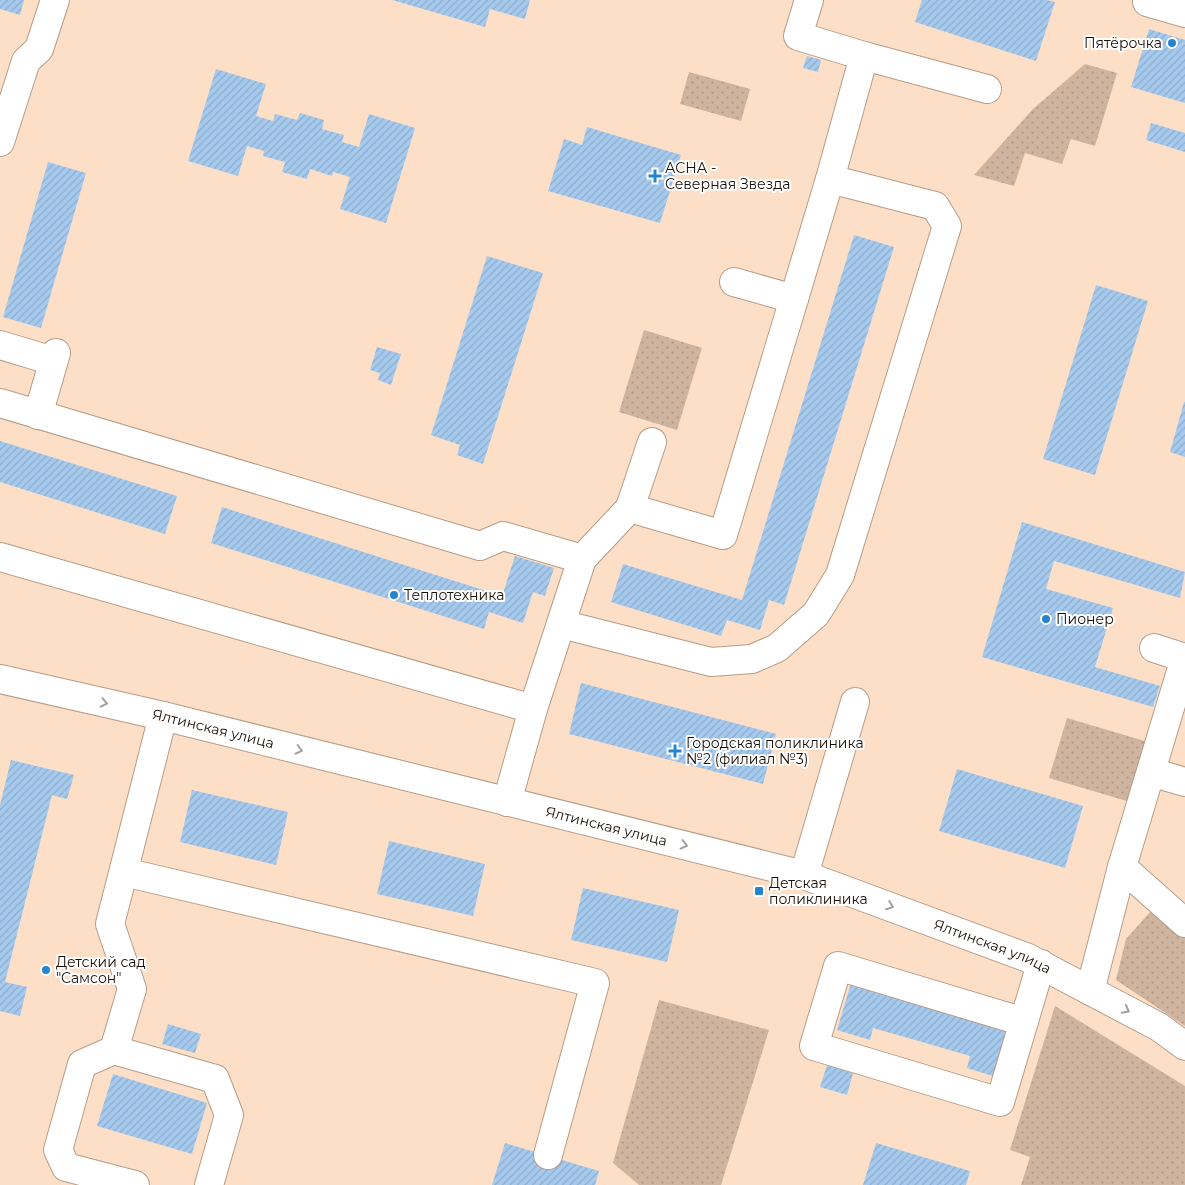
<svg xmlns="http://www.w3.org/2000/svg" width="1185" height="1185" viewBox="0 0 1185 1185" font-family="Montserrat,sans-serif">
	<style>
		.grass { fill: url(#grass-dots) }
		.building { fill: url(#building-hatch) }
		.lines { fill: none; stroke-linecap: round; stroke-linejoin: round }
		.minor-casing { stroke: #b79c86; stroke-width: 30 }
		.minor { stroke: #fff; stroke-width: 28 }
		.oneway { stroke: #a39f9c }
		.poi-dot { fill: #2584d0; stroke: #fff; stroke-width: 2 }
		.labels { text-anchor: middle; stroke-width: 4; stroke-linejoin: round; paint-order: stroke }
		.poi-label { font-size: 14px; fill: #180e07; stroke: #fff; text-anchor: start }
		.street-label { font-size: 14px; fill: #180e07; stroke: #fff }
	</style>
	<defs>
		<pattern id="grass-dots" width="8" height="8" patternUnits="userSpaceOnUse" patternTransform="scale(1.25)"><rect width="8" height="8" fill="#cfb4a0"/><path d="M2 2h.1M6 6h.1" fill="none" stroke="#b19a88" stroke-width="1.8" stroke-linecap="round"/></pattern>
		<pattern id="building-hatch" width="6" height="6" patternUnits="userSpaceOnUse" patternTransform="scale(1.25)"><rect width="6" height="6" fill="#a6caee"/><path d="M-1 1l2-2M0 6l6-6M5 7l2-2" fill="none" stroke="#8eaccb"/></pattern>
	</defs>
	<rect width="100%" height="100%" fill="#fddfc8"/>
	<g class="grass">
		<path d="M1085,64L1117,73L1095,146L1071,139L1062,164L1025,153L1014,186L974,175L1033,109Z"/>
		<path d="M689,72L750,89L741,121L680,104Z"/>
		<path d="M644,330L702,348L677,430L619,412Z"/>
		<path d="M1067,718L1148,742L1130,802L1049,778Z"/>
		<path d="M1152,910L1185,928V1026L1116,980L1126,939Z"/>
		<path d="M659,1000L769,1030L721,1185H639L613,1163Z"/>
		<path d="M1055,1006L1185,1086V1185H1021L1030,1157L1010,1150Z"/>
	</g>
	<g class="building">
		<path d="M0,0H24L20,15L0,9Z"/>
		<path d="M392,0H530L525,19L490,9L485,27Z"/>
		<path d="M922,0H1047L1055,2L1036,61L915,22Z"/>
		<path d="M1149,29L1185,40V103L1131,87Z"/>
		<path d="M807,56L821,60L818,72L803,68Z"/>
		<path d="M216,69L266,84L256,116L273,121L275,114L297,120L300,113L324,120L322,129L344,135L342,142L359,147L369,114L415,128L386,223L340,209L350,177L333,172L332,176L310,169L307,179L282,172L285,162L263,156L264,151L247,146L238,176L188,161Z"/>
		<path d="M1151,123L1185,133V152L1146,140Z"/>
		<path d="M587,127L681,155L660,223L548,191L564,139L582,145Z"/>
		<path d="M48,162L86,173L41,328L3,317Z"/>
		<path d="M854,235L894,247L784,605L769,600L760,630L727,620L721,636L611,602L623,564L742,600Z"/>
		<path d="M487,256L543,273L483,464L457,455L460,445L431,435Z"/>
		<path d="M1096,285L1148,301L1095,475L1043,459Z"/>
		<path d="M377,347L401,354L391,385L378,380L380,373L370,370Z"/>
		<path d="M1184,402H1185V457L1170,452Z"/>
		<path d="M0,441L177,496L165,534L0,482Z"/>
		<path d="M222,507L502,596L515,556L554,568L545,596L533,592L523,623L489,612L484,629L211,543Z"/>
		<path d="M1022,522L1185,572L1180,598L1054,561L1046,589L1113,608L1095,667L1160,686L1153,707L982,657Z"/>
		<path d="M581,683L776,734L763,784L569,734Z"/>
		<path d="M11,760L74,775L67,799L52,795L5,982L27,987L20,1016L0,1011V805Z"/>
		<path d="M957,769L1083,806L1065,868L939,831Z"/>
		<path d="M192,790L288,812L276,865L180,842Z"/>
		<path d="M389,841L485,864L473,916L377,894Z"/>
		<path d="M583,888L679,910L667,962L571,940Z"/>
		<path d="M852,980L1014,1028L999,1078L967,1068L970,1056L922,1042L873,1028L870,1040L837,1030Z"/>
		<path d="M168,1024L201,1034L195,1053L162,1044Z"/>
		<path d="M827,1065L853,1073L847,1095L820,1087Z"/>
		<path d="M113,1074L207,1103L192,1154L97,1126Z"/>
		<path d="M505,1143L599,1171L595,1185H492Z"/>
		<path d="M876,1143L970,1171L966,1185H863Z"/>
	</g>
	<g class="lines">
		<g class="minor-casing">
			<g id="minor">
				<path d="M1147,0V2L1185,13"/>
				<path d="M864,56L987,89"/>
				<path d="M0,142L26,61L39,49L55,0"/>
				<path d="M734,282L794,299"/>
				<path d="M0,345L40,357"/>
				<path d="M0,403L480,546L503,536L582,559"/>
				<path d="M38,415L56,353"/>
				<path d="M630,508L652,442"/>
				<path d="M0,557L533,709"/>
				<path d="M561,624L711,662L752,659L777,648L816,614L840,575L947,226L935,206L830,179"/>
				<path d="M1154,648L1185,658"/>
				<path id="s1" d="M0,679L163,716L804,875L1028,958L1159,1027L1185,1046"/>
				<path d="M1151,772L1185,782"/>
				<path d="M507,802L533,709L582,559L630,508L723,535L830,179L864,56L798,36L809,0"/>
				<path d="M1122,867L1185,923"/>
				<path d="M124,872L595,983L548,1155"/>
				<path d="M804,875L855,702"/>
				<path d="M1090,991L1122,867L1185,658"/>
				<path d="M1024,1022L838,966L814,1046L1000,1102L1041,964"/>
				<path d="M114,1050L132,989L110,924L163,716"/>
				<path d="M135,1185L66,1167L58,1150L82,1064L114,1050L215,1079L229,1115L209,1185"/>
			</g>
		</g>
		<use href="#minor" class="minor"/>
	</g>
	<defs><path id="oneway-chevron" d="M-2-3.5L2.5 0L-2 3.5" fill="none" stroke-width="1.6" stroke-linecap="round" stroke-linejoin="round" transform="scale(1.25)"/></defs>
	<g class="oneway">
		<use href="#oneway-chevron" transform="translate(104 703) rotate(13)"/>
		<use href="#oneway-chevron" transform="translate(299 750) rotate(14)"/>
		<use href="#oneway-chevron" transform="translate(684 845) rotate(14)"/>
		<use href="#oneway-chevron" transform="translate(890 906) rotate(21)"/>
		<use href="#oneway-chevron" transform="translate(1126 1010) rotate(28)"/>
	</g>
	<g class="poi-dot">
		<circle cx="1172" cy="43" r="5"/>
		<path d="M652.5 168.5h5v5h5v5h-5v5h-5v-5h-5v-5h5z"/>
		<circle cx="394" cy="595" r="5"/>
		<circle cx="1046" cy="619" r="5"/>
		<path d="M672.5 743.5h5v5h5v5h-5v5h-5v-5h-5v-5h5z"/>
		<rect x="754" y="886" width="10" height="10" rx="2.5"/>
		<circle cx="46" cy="970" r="5"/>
	</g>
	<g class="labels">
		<g class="poi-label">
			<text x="1162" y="48" text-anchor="end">Пятёрочка</text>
			<text x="665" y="173">АСНА -<tspan x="665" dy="16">Северная Звезда</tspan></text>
			<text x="404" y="600">Теплотехника</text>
			<text x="1056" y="624">Пионер</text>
			<text x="686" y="748">Городская поликлиника<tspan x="686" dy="16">№2 (филиал №3)</tspan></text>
			<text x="769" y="888">Детская<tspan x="769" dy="16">поликлиника</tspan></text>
			<text x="56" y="967">Детский сад<tspan x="56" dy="16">"Самсон"</tspan></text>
		</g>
		<g class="street-label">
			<text dy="5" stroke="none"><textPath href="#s1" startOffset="219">Ялтинская улица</textPath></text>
			<text dy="5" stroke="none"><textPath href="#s1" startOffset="624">Ялтинская улица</textPath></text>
			<text dy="5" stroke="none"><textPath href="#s1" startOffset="1029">Ялтинская улица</textPath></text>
		</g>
	</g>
</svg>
